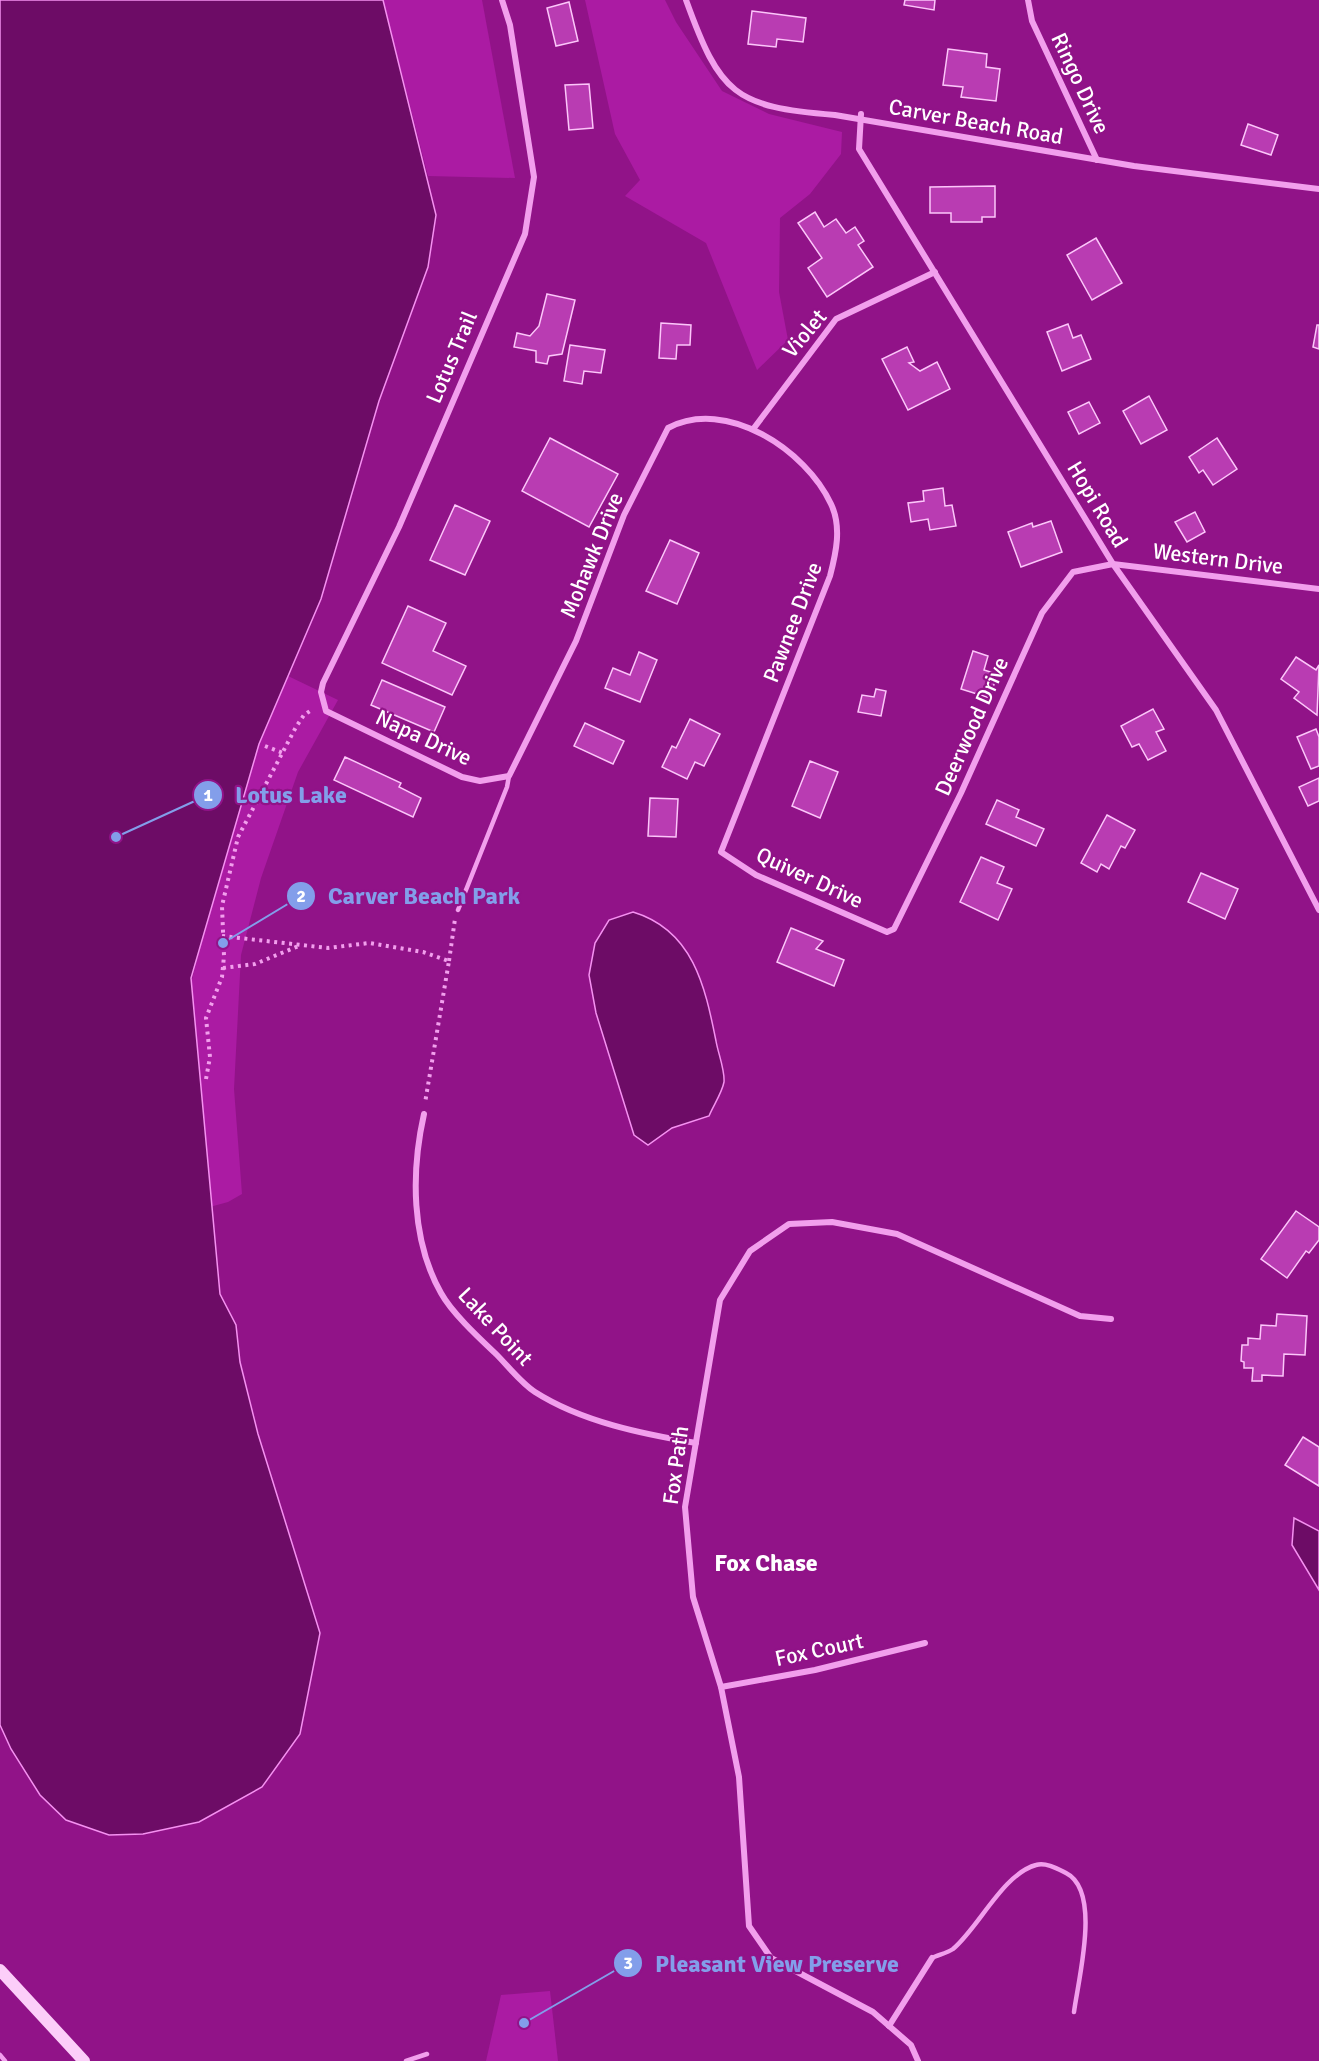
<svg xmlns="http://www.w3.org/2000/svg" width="1319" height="2061" viewBox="0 0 1319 2061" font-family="Signika,sans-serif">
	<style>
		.green { fill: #ab1ba3 }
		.water { fill: #6d0c66; stroke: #f591f1; stroke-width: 1.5 }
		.building { fill: #b93cb2; stroke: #fcc6fa; stroke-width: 1.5 }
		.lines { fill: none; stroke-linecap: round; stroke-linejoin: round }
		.path { stroke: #f29fed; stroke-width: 4; stroke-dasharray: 3 4.5; stroke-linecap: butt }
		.lane { stroke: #f29fed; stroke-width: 4.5 }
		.street { stroke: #f29fed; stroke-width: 6 }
		.secondary { stroke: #fccef9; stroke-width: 12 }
		.labels { text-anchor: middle; stroke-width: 4.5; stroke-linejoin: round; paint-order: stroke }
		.street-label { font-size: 22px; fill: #fff; stroke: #911388 }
		.neighbourhood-label { font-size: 24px; font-weight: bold; fill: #fff; stroke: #911388 }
		.leader { fill: none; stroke: #839eea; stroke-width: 2 }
		.callout-dot { fill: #839eea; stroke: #911388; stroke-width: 2 }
		.mark-label { font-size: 18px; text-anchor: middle; font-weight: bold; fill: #fff }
		.callout-label { font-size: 24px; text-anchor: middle; font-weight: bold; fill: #839eea; stroke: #911388; stroke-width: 4.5; stroke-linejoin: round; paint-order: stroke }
	</style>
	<rect width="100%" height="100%" fill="#911388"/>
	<g class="green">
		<path d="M383,0H482L515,178L428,176Z"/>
		<path d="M585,0H665L676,22L722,91L769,114L842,132L841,154L810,194L780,218L779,292L788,340L757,370L706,243L625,196L640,180L615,134Z"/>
		<path d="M288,676L338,700L298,772L261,878L241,955L234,1089L242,1194L228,1202L195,1211L186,1004L204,931L259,744Z"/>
		<path d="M550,1991L558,2061H486L501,1995Z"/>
	</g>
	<g class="water">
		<path d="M0,0H383L436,215L428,267L379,401L321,599L259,744L191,978L220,1294L236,1325L240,1362L258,1434L320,1633L300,1734L262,1787L199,1822L143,1834L109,1835L66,1820L40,1795L11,1749L0,1725Z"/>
		<path d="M633,912C693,930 705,986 716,1041C718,1053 725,1070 724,1082C722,1093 713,1106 709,1116L672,1128L648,1145L634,1135L596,1013L589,975L595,943L609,920Z"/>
		<path d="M1294,1518L1319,1531V1590L1292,1545Z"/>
	</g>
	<g class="building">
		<path d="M905,0H935L934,10L904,5Z"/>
		<path d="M569,2L578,41L556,46L547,8Z"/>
		<path d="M752,11L806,18L803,42L777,39L776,47L748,44Z"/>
		<path d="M948,49L987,54L986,67L1000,69L996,101L961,97L963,87L943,85Z"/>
		<path d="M589,84L593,128L569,130L565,85Z"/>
		<path d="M1248,124L1278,135L1271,155L1241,145Z"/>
		<path d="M995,186V217H982V222H951V213H930V187Z"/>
		<path d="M815,212L824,227L836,219L846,233L855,227L864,241L858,245L873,267L827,297L808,268L822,258L798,223Z"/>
		<path d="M1096,238L1122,283L1092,300L1067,255Z"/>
		<path d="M547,294L575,300L562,354L549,356L547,364L536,362V351L514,347L517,333L530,336L539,326Z"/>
		<path d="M661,323L691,325L690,345H677L676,359L659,358Z"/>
		<path d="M1068,324L1073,338L1081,335L1091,359L1062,371L1047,332Z"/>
		<path d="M1317,325H1319V349L1313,347Z"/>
		<path d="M570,345L605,350L601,373L584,371L582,384L564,381Z"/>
		<path d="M907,347L914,362L909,363L920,371L937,362L950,389L908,410L882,359Z"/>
		<path d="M1149,396L1167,430L1141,444L1123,411Z"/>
		<path d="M1089,402L1100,423L1079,434L1068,412Z"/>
		<path d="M550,438L618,474L589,527L522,491Z"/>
		<path d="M1217,438L1237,469L1213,485L1203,470L1199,473L1189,457Z"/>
		<path d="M943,488L945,506L952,505L956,526L930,530L928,519L911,522L908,503L924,501L923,491Z"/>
		<path d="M455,505L490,521L465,575L430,560Z"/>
		<path d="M1195,512L1205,532L1187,542L1175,522Z"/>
		<path d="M1051,521L1062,552L1021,567L1008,532L1032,523L1033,527Z"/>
		<path d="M670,540L699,553L677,604L646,591Z"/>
		<path d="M408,606L446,623L433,651L466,666L452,695L382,663Z"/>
		<path d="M973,651L988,656L984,670L997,674L990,698L961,689Z"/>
		<path d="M639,652L657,660L640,702L605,688L613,668L630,675Z"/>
		<path d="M1296,657L1316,670L1319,665L1317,715L1294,698L1299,692L1281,679Z"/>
		<path d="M382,680L445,707L434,732L371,705Z"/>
		<path d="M876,689L886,691L881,716L858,712L862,695L874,697Z"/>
		<path d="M1153,709L1164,729L1156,732L1166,751L1148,760L1139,744L1132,747L1121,726Z"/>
		<path d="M690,719L720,734L704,766L695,762L687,779L662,767L672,746L676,748Z"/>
		<path d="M585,723L624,741L613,764L574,746Z"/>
		<path d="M1316,729L1319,737V766L1311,769L1297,737Z"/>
		<path d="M345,757L401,783L399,787L421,798L413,817L334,780Z"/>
		<path d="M810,761L838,772L820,818L792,806Z"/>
		<path d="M1319,778V801L1308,806L1299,787Z"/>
		<path d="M650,798L678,799L676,837L648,836Z"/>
		<path d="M997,800L1019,810L1016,817L1044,829L1036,846L986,824Z"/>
		<path d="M1107,815L1135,830L1125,848L1121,846L1109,869L1101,864L1097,872L1081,863Z"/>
		<path d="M981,857L1004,867L997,883L1012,889L998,920L960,902Z"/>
		<path d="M1201,873L1238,889L1225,919L1188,902Z"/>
		<path d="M791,928L823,941L816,949L844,960L834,986L777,962Z"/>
		<path d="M1296,1211L1319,1227V1240L1309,1253L1306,1251L1287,1278L1261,1259Z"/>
		<path d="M1277,1314L1307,1316L1305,1355L1284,1354L1283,1376L1262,1375V1381H1252L1253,1368H1244V1362L1241,1361L1242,1345H1248V1338L1260,1339L1261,1325L1276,1326Z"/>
		<path d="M1303,1437L1319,1447V1486L1285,1465Z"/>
	</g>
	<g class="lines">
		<g class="path">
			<path d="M265,746L283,753"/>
			<path d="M222,936L328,948L369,943L423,952L449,961L425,1103"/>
			<path d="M449,961L455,919"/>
			<path d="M223,968L255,964L301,945"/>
			<path d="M206,1079L210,1057L206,1018L222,977L224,956L222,906L238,837L296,727L304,715L313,709"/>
		</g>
		<g class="lane">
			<path d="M458,910L507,787L509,776"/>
			<path d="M932,1958C938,1955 947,1953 953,1949C979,1927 1003,1874 1036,1865C1046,1862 1058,1869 1066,1873C1102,1891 1078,1980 1074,2012"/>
			<path d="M0,2055L5,2061"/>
			<path d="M406,2061L427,2054"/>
		</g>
		<g class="street">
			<path d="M502,0L510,25L534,177L525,234L399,527L323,683L321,692L326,711L462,777L480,781L509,776L576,641L624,515L668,428C726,397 806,450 831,504C842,527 836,553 830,576L721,852L756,875L887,932L894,929L961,793L1042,613L1073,572L1113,564L1319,589"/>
			<path d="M686,0C720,94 734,107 835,115L1134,166L1319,189"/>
			<path d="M1028,0L1032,21L1097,160"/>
			<path d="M861,114L859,149L1113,564L1216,710L1319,910"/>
			<path d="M754,428L836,319L935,272"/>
			<path d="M424,1114C411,1172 411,1240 441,1293C452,1313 479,1338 496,1354C508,1366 521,1383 535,1392C582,1422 643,1434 696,1443"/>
			<path d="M721,1687L815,1670L925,1643"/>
			<path d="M889,2026L932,1958"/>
			<path d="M918,2061L911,2045L873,2012L771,1958L749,1926L739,1777L721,1687L693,1597L685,1507L720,1300L750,1251L789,1224L832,1222L897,1234L1080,1316L1111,1319"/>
		</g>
		<path class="secondary" d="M0,1970L84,2061"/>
	</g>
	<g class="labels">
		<g class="street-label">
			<text transform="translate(1081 83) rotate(65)" y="8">Ringo Drive</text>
			<text transform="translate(976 121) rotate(10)" y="8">Carver Beach Road</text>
			<text transform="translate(804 333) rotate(-50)" y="8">Violet</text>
			<text transform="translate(451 357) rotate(-67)" y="8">Lotus Trail</text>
			<text transform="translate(1098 504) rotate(59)" y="8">Hopi Road</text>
			<text transform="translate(591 555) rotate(-68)" y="8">Mohawk Drive</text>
			<text transform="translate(1218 558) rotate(7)" y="8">Western Drive</text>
			<text transform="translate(792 622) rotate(-69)" y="8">Pawnee Drive</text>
			<text transform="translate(971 726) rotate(-66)" y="8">Deerwood Drive</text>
			<text transform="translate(424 737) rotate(25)" y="8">Napa Drive</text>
			<text transform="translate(810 877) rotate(25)" y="8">Quiver Drive</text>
			<text transform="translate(496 1326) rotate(47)" y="8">Lake Point</text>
			<text transform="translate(675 1465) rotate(-82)" y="8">Fox Path</text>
			<text transform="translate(819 1649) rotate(-12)" y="8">Fox Court</text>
		</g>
		<g class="neighbourhood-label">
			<text x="766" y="1571">Fox Chase</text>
		</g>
	</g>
	<path class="leader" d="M116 837L208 795M223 943L301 896M524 2023L628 1963"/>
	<g class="callout-dot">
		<circle cx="116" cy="837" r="6"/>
		<circle cx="223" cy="943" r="6"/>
		<circle cx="524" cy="2023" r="6"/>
		<circle cx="208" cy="795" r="15"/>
		<circle cx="301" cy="896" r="15"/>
		<circle cx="628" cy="1963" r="15"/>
	</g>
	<g class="mark-label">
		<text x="208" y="801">1</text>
		<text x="301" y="902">2</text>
		<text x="628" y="1969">3</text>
	</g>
	<g class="callout-label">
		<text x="291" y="803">Lotus Lake</text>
		<text x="424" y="904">Carver Beach Park</text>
		<text x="777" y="1972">Pleasant View Preserve</text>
	</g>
</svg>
